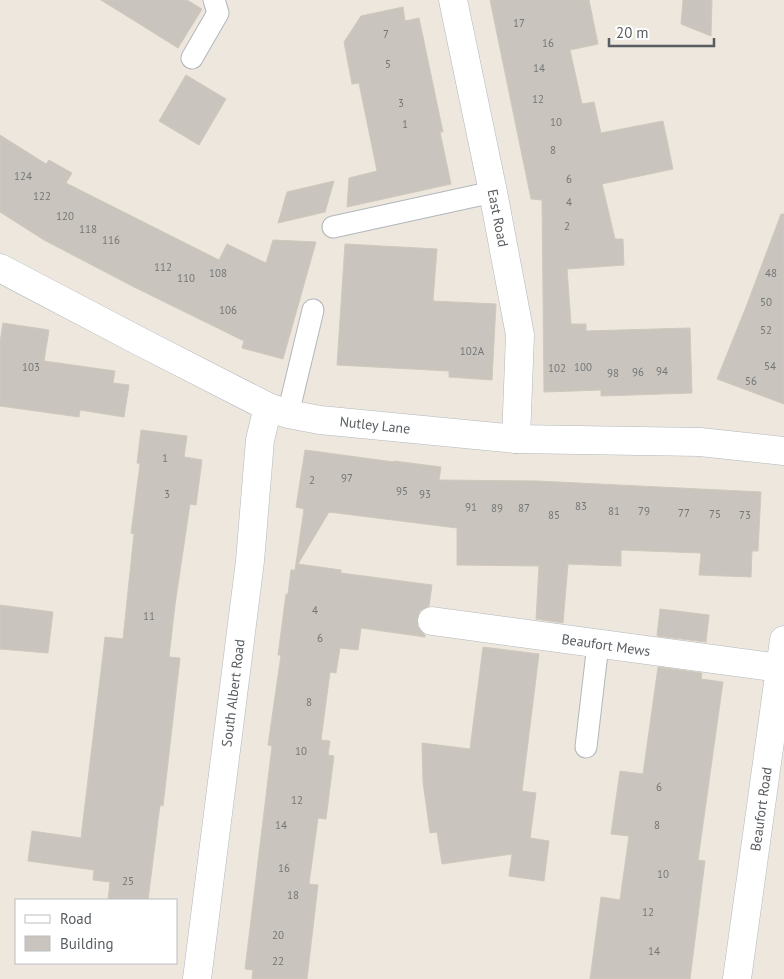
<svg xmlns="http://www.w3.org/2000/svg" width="784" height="979" viewBox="0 0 784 979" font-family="'PT Sans',sans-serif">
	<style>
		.building { fill: #c9c4bd; stroke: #d1c8bc }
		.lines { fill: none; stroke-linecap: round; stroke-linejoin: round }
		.service-casing { stroke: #b2b7bb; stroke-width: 23 }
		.minor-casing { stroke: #b2b7bb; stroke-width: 29 }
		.service { stroke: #fff; stroke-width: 21 }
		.minor { stroke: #fff; stroke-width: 28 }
		.labels { text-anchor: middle; stroke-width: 4; stroke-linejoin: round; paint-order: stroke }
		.number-label { font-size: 11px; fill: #747778 }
		.street-label { font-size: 14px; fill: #585d61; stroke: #fff }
	</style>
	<rect width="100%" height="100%" fill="#ede7de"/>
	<g class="building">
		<path d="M101,0H187L202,9L178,48Z"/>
		<path d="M490,0H589L598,44L570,50L582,104L594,102L601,133L663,121L673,169L602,184L615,239H623L624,265L567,269L571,324H586V331L690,328L692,393L601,396V390L544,392L542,200L531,199Z"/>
		<path d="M683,0H712L711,36L681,24Z"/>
		<path d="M403,7L405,21L419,18L443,132H440L451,184L347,207L349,178L377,171L359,83L352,84L344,42L361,16Z"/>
		<path d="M186,75L226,99L199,145L159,121Z"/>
		<path d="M0,135L46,164L49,160L72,173L66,183L219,260L227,244L266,263L273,240L316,242L283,359L242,348L244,341L134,287L44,240L0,212Z"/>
		<path d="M334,181L325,212L278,223L287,192Z"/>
		<path d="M781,214H784V404L717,379L746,307Z"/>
		<path d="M345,244L437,249L433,301L496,304L492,380L449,377V371L337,365Z"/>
		<path d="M3,323L49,330L44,361L115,371L113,383L129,385L124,417L80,410L79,417L0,406V342Z"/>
		<path d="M141,430L187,436L184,457L202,460L196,505L190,504L175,605L169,657L180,658L165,789L163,806L160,805L148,900H108L110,882L93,880L94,870L28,861L32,831L81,838L105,637L123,639L134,534L131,533L140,464L137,463Z"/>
		<path d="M305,450L394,462V461L441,467L439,480L537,481L761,492L758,551H752L751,577L699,575L701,553L621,550V566L568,564L563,623L536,619L539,566L457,565V528L329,512L298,564L341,570V573L432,585L429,606L420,611L417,619L418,627L425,635V637L361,628L358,650L340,648L336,673L330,672L321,740L330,741L328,755L334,756L326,819L318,818L309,884L318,885L307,979H252L253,970L245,969L272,746L268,745L281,655H278L286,594H288L291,570H295L304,509L296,507Z"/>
		<path d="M0,605L53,612L48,653L0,649Z"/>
		<path d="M660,609L709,615L706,642L657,636Z"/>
		<path d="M483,647L539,654L522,791L536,793L530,838L549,841L544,881L509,876L512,854L442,864L437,832L430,833L423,782L422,743L470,749Z"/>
		<path d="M658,667L702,673L701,679L723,682L698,860L705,861L690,979H590L601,897L620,900L629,836L611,834L620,771L643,774Z"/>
	</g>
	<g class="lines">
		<g class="service-casing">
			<g id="service">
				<path d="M192,58L218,13L214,0"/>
				<path d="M333,227L493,192"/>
				<path d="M288,414L313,310"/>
				<path d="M586,747L598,644"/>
			</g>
		</g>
		<g class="minor-casing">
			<g id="minor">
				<path d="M453,0L493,192L520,335L516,439"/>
				<path d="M0,268L139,341L268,407L288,414L320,420L516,439L700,442L784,451"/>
				<path d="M432,621L780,668"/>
				<path d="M197,979L250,561L260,440L268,407"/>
				<path d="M737,979L784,640"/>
			</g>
		</g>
		<use href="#service" class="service"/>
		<use href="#minor" class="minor"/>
	</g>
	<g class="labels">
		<g class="number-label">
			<text x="519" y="27">17</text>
			<text x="386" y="38">7</text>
			<text x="548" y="47">16</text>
			<text x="388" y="68">5</text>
			<text x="539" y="72">14</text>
			<text x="538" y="103">12</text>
			<text x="401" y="107">3</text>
			<text x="556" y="126">10</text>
			<text x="405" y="128">1</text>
			<text x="553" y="154">8</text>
			<text x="23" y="180">124</text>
			<text x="569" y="183">6</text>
			<text x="42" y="200">122</text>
			<text x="569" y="206">4</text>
			<text x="65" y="220">120</text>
			<text x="567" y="230">2</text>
			<text x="88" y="233">118</text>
			<text x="111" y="244">116</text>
			<text x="163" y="271">112</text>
			<text x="218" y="277">108</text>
			<text x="771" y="277">48</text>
			<text x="186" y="282">110</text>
			<text x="766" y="306">50</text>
			<text x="228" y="314">106</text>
			<text x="766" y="334">52</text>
			<text x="472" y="355">102A</text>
			<text x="770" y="370">54</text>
			<text x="31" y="371">103</text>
			<text x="583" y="371">100</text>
			<text x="557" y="372">102</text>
			<text x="662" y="375">94</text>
			<text x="638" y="376">96</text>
			<text x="613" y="377">98</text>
			<text x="751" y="385">56</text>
			<text x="165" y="462">1</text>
			<text x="347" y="482">97</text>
			<text x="312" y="484">2</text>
			<text x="402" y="495">95</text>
			<text x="167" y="498">3</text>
			<text x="425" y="498">93</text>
			<text x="581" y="510">83</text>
			<text x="471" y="511">91</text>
			<text x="497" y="512">89</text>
			<text x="524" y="512">87</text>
			<text x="614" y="515">81</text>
			<text x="644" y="515">79</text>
			<text x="684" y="517">77</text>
			<text x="715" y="518">75</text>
			<text x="554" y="519">85</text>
			<text x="745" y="519">73</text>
			<text x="315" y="614">4</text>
			<text x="149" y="620">11</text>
			<text x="320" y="642">6</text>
			<text x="309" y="706">8</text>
			<text x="301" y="755">10</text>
			<text x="659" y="791">6</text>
			<text x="297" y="804">12</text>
			<text x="281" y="829">14</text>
			<text x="657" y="829">8</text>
			<text x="284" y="872">16</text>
			<text x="663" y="878">10</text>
			<text x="128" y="885">25</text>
			<text x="293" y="899">18</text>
			<text x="648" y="916">12</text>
			<text x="278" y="939">20</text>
			<text x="654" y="955">14</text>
			<text x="278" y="965">22</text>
		</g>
		<g class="street-label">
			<text transform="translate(498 218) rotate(79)" y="5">East Road</text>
			<text transform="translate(375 425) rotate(6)" y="5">Nutley Lane</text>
			<text transform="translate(606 645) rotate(8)" y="5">Beaufort Mews</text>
			<text transform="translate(233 693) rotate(-83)" y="5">South Albert Road</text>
			<text transform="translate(761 809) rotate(-82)" y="5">Beaufort Road</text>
		</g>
	</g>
	<rect x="15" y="899" width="162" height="65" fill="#ffffff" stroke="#bcbec0"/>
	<rect x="25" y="915" width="25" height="8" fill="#ffffff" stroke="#bcbec0"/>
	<text x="60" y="924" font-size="15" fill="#585d61">Road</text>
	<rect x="25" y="936" width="25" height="15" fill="#c9c4bd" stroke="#bcbec0"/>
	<text x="60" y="949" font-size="15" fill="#585d61">Building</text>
	<path d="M609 38v8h105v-8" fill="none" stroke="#585d61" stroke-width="2.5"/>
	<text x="616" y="38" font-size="15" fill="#585d61" stroke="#ffffff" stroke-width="4" paint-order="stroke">20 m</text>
</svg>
